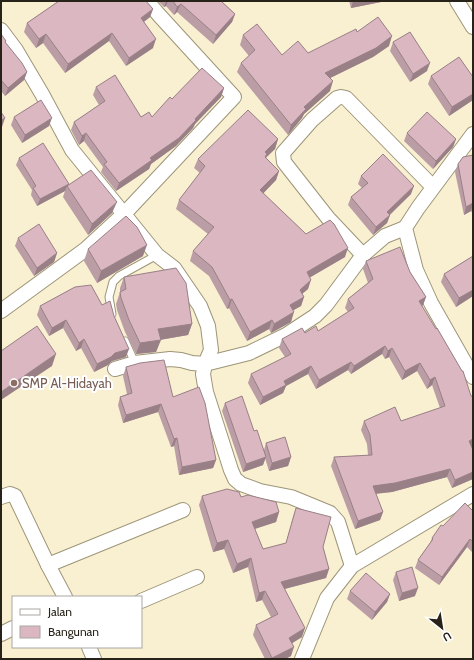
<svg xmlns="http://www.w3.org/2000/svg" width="474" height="660" viewBox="0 0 474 660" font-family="Cabin,sans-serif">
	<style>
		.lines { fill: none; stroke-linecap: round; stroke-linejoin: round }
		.lane-casing { stroke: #9d9578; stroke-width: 9 }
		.street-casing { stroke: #9d9578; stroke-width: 16 }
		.lane { stroke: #fff; stroke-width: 7 }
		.street { stroke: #fff; stroke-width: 14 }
		.wall { fill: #bb9da6 }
		.shaded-wall { fill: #998087 }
		.building { fill: #dab7c1; stroke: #998087 }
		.education-dot { fill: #8d6e63; stroke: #fff; stroke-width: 1.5 }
		.labels { text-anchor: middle; stroke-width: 4; stroke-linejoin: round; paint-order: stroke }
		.education-label { font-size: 13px; fill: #785e54; stroke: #fff; text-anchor: start }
	</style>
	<rect width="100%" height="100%" fill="#f8f0d0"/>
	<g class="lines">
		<g class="lane-casing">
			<g id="lane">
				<path d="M112,314L109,297L113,282L119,276L157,255"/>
				<path d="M125,341L135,363"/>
			</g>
		</g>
		<g class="street-casing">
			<g id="street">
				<path d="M457,1L473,27"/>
				<path d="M1,30L16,50L42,94L72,150L157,255L174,268L200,306L208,326L211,350L205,364L203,374L206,392L231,470L235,479L241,484L260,491L291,497L330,513L338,522L352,566"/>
				<path d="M473,134L418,208L405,228L416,270L431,303L473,377"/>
				<path d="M363,255L328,218L284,162L283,153L312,120L337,98L341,97L346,98L433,187"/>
				<path d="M1,311L86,249L124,214L234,97L159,15L147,1"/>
				<path d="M115,369L135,363L170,359L181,360L192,363L205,364L249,353L286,335L315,316L326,305L363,255L385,236L405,228"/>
				<path d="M1,497L10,494L15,496L48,565L65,597"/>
				<path d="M48,565L183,510"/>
				<path d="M141,601L197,577"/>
				<path d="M1,634L13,628"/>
				<path d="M89,647L94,659"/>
				<path d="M302,659L327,598L352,566L473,494"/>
			</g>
		</g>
		<use href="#lane" class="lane"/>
		<use href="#street" class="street"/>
	</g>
	<g class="wall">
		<path d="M56,1H146L153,9L150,17L144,22L153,48L126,66L109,41L65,73L43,43L36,48L24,32L27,23L57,2Z"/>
		<path d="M158,1H221L235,14L232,22L213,44L177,12L174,15L166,6L164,7Z"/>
		<path d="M349,1H386L351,8Z"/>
		<path d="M357,32L389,46L373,57L330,78V91L304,114L302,118L288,135L237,72L241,63L249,56L240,45L243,35L282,55L308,53Z"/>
		<path d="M1,34L6,41V43L27,72L24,80L5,96L1,91Z"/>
		<path d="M393,42L427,71L410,82L390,51Z"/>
		<path d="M431,76L473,77V100L449,116L428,84Z"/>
		<path d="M96,87L141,117H152L172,99L224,88L221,97L195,124L193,128L176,146L151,164L149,169L116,191L101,172L103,167L84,141L79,145L71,130L74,122L99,105L93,95Z"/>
		<path d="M14,117L49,126L22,143L11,125Z"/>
		<path d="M407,133L456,139L453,147L433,169L404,141Z"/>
		<path d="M278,139L275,149L266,158L279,171L276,180L263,193L306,234L345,257L310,277L308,289L302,294L304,297L301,306L293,310L291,322L271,333L269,329L247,341L229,308L227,309L209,276L190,261L193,251L208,234L176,209L179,200L200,173L194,168L198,159Z"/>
		<path d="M473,155V214L471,211L464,215L455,172L458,164Z"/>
		<path d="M19,158L69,184L68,185L112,213L88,235L63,197L65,191L37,206L31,195L32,190L16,165Z"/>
		<path d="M361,176L411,194L390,215L387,223L373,235L348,205L351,197L362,188L358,184Z"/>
		<path d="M18,238L57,253L54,262L34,276L15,246Z"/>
		<path d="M88,249L143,256L97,283L84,261Z"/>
		<path d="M473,256V296L456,307L441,282L444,274Z"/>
		<path d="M366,261L410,272L426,297L423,305L422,306L473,450V479L452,488L447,477L392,492L376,494L383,512L380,520L355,529L331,466L334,457L368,455L367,444L361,430L364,421H401L440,408L432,385L427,389L417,371L402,380L389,357L385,359L382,354L351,374L348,370L316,389L308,374L286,386L283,393L260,405L248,383L251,374L285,357L279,348L282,339L305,333L318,331L348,312L345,308L348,299L368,283L363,269Z"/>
		<path d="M124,277L192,324L188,335L160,340L156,352L136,354L125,332L117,310L116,304L120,292V288Z"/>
		<path d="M75,287L126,357L112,361L108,365L94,372L81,348L76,351L63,328L49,336L37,315L40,306Z"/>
		<path d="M126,367L173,397L216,460L213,468L179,475L174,446L171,447L158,412L123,423L118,405L120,397L127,394L123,376Z"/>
		<path d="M225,403L254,431L264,450L266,443L291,457L288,466L269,471L265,458L263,465L243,472L222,411Z"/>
		<path d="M202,496L241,497L279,512L276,522L255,529L263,549L286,543L293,517L296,508L323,547L329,569L326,578L284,589L302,637L292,643L291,656L285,659H265L253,635L256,625L271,617L262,600L256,602L248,567L233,573L224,549L213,552L199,505Z"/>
		<path d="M473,511V553L467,547L439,585L415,568L418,560L430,543L432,538L443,526Z"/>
		<path d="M396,572L415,596L399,601L393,580Z"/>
		<path d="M350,591L390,594L387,602L372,620L347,599Z"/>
	</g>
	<g class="shaded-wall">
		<path d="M166,1H168L166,6L164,7Z"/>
		<path d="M353,1H386L351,8Z"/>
		<path d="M181,4L177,12L174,15L177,7Z"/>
		<path d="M153,9L150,17L138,26L141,18Z"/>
		<path d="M235,14L232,22L213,44L216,35Z"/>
		<path d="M112,33L109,41L65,73L68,64Z"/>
		<path d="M46,34L43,43L36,48L39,39Z"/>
		<path d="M392,36L389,46L373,57L322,82L325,73Z"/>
		<path d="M156,39L153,48L126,66L129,58Z"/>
		<path d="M430,63L427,71L410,82L413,74Z"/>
		<path d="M27,72L24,80L5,96L8,88Z"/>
		<path d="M333,81L330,91L304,114L302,118L288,135L291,125L304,107Z"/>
		<path d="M224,88L221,97L195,124L193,128L176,146L151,164L149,169L116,191L119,183L150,158L195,119Z"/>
		<path d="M473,94V100L449,116L452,107Z"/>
		<path d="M5,118L2,127H1V120Z"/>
		<path d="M52,118L49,126L22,143L25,135Z"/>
		<path d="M86,133L84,141L79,145L82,136Z"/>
		<path d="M278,139L275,149L266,157L264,163L265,152Z"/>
		<path d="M456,139L453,147L433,169L436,161Z"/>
		<path d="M279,171L276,180L257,200L260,190Z"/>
		<path d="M69,184L68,187L67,186L65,191L37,206L40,199Z"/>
		<path d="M414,186L411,194L386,218L390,215L387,223L373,235L376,227L387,212Z"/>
		<path d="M117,202L112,213L88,235L92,224Z"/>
		<path d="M473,203L471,211L464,215L466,207Z"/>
		<path d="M147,245L143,256L97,283L101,271Z"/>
		<path d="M348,248L345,257L304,281L307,272Z"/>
		<path d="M57,253L54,262L34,276L37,268Z"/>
		<path d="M311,280L308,289L296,299L300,290Z"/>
		<path d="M473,290V296L456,307L459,298Z"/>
		<path d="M304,297L301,306L287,314L290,305Z"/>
		<path d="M426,297L423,305L416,310L419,301Z"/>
		<path d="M232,299L229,308L227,309L230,300Z"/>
		<path d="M294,312L291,322L271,333L274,324Z"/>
		<path d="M66,320L63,328L49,336L52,328Z"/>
		<path d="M272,320L269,329L247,341L250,332Z"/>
		<path d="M192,324L188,335L153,341L158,329Z"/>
		<path d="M84,339L81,348L76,351L79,343Z"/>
		<path d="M161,340L156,352L136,354L140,343Z"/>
		<path d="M385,346L382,354L351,374L354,366Z"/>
		<path d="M392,348L389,357L385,359L388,351Z"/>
		<path d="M129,349L126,357L112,361L108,365L94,372L97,364L115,353Z"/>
		<path d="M56,354L52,366L1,400V392Z"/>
		<path d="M351,362L348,370L316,389L319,380Z"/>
		<path d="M420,363L417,371L402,380L405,371Z"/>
		<path d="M311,366L308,374L286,386L283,393L260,405L263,397L284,381Z"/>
		<path d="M435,377L432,385L427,389L430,380Z"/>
		<path d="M161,404L158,412L123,423L126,415Z"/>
		<path d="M177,438L174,446L171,447L174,439Z"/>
		<path d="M473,439V447L466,449L469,441Z"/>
		<path d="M266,457L263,465L243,472L246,464Z"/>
		<path d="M291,457L288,466L269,471L272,463Z"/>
		<path d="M216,460L213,468L179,475L182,467Z"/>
		<path d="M450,469L447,477L392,492L370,494L373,486Z"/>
		<path d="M473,472V479L452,488L455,480Z"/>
		<path d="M279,512L276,522L248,531L252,522Z"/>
		<path d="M383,512L380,520L355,529L358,521Z"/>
		<path d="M470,539L467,547L439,585L442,577Z"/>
		<path d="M228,540L224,549L213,552L217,543Z"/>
		<path d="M251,558L248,567L233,573L237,564Z"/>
		<path d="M329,569L326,578L277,591L281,582Z"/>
		<path d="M418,588L415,596L399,601L402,593Z"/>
		<path d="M265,591L262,600L256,602L259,593Z"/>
		<path d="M390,594L387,602L372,620L375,612Z"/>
		<path d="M305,628L302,637L286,647L289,638Z"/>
		<path d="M294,647L291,656L285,659H272V658Z"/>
	</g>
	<g class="building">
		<path d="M59,1H146L153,9L141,18L156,39L129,58L112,33L68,64L46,34L39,39L27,23Z"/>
		<path d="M173,1H221L235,14L216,35L181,4L177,7Z"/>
		<path d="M378,17L392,36L376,48L325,73L333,81L304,107L306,109L291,125L241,63L255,50L243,35L257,24L282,55L298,41L308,53L356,29L357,32Z"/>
		<path d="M410,32L430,63L413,74L393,42Z"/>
		<path d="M1,34L6,41L5,42L22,63L27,72L8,88L1,80Z"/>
		<path d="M459,57L473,77V94L452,107L431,76Z"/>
		<path d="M202,68L224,88L195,119L196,120L179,138L150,158L152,160L119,183L104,164L107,162L86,133L82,136L74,122L105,101L96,87L115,75L141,117L149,112L152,117L170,97L172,99Z"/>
		<path d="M41,100L52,118L25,135L14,117Z"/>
		<path d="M248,110L278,139L265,152L267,154L265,157L279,171L260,190L306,234L330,220L334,224L348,248L307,272L311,280L300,290L304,297L290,305L294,312L274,324L272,320L250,332L232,299L230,300L212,267L193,251L214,227L179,200L205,166L198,159Z"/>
		<path d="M1,112L5,118L1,120Z"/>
		<path d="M427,112L456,139L436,161L407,133Z"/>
		<path d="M43,143L69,184L40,199L33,188L36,186L19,158Z"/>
		<path d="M383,154L414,186L387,212L390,215L376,227L351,197L368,183L361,176Z"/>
		<path d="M473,155V203L466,207L458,164L463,157Z"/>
		<path d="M91,170L117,202L92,224L67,186Z"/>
		<path d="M126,216L137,227L147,245L101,271L88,249Z"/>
		<path d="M39,224L57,253L37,268L18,238Z"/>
		<path d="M400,247L410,272L426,297L419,301L436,329L437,328L462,371H463L471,396H473V439L469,441L473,450V472L455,480L450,469L395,483L373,486L383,512L358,521L334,457L372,455L370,435L364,421L395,407L401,421L445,406L435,377L430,380L420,363L405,371L392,348L388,351L385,346L354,366L351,362L319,380L311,366L284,381L286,385L263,397L251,374L291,354L282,339L302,328L305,333L316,326L318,331L354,308L348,299L373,279L366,261Z"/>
		<path d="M473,256V290L459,298L444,274Z"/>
		<path d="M176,268L186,283L192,324L158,329L161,340L140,343L129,320L121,298L120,292L126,289L124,277Z"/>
		<path d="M91,285L102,305L110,301L114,316L129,349L115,353L111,357L97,364L84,339L79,343L66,320L52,328L40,306L75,287Z"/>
		<path d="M37,326L56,354L1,392V351Z"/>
		<path d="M164,360L173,397L199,387L205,403L216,460L182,467L177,438L174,439L161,404L126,415L120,397L132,393L126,367L140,363Z"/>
		<path d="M242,396L254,431L257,430L266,457L246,464L225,403Z"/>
		<path d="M285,437L291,457L272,463L266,443Z"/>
		<path d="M227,489L239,492L241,497L248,495L276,502L279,512L252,522L263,549L286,543L296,508L331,517L323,547L329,569L281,582L305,628L289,638L294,647L272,658L256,625L278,614L265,591L259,593L251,558L237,564L228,540L217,543L202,496Z"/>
		<path d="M465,503L473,511V542L470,539L442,577L418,560L433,539L432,538L441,525L443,526Z"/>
		<path d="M412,567L418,588L402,593L396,572Z"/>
		<path d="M366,573L390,594L375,612L350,591Z"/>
	</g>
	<circle class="education-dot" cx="14" cy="383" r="4"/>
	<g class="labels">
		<g class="education-label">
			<text x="22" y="388">SMP Al-Hidayah</text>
		</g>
	</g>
	<rect width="474" height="660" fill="none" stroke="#272318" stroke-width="4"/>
	<rect x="12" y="596" width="130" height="52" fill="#ffffff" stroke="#a9a7a3"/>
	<rect x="20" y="609" width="20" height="6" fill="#ffffff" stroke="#a9a7a3"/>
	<text x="48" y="616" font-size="12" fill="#272318">Jalan</text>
	<rect x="20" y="626" width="20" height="12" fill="#dab7c1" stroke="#a9a7a3"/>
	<text x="48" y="636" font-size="12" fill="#272318">Bangunan</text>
	<g transform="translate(442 628) rotate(150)" stroke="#ffffff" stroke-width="3" paint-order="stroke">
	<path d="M0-3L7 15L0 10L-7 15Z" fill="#272318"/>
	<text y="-6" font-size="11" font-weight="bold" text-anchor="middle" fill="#272318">U</text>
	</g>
</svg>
